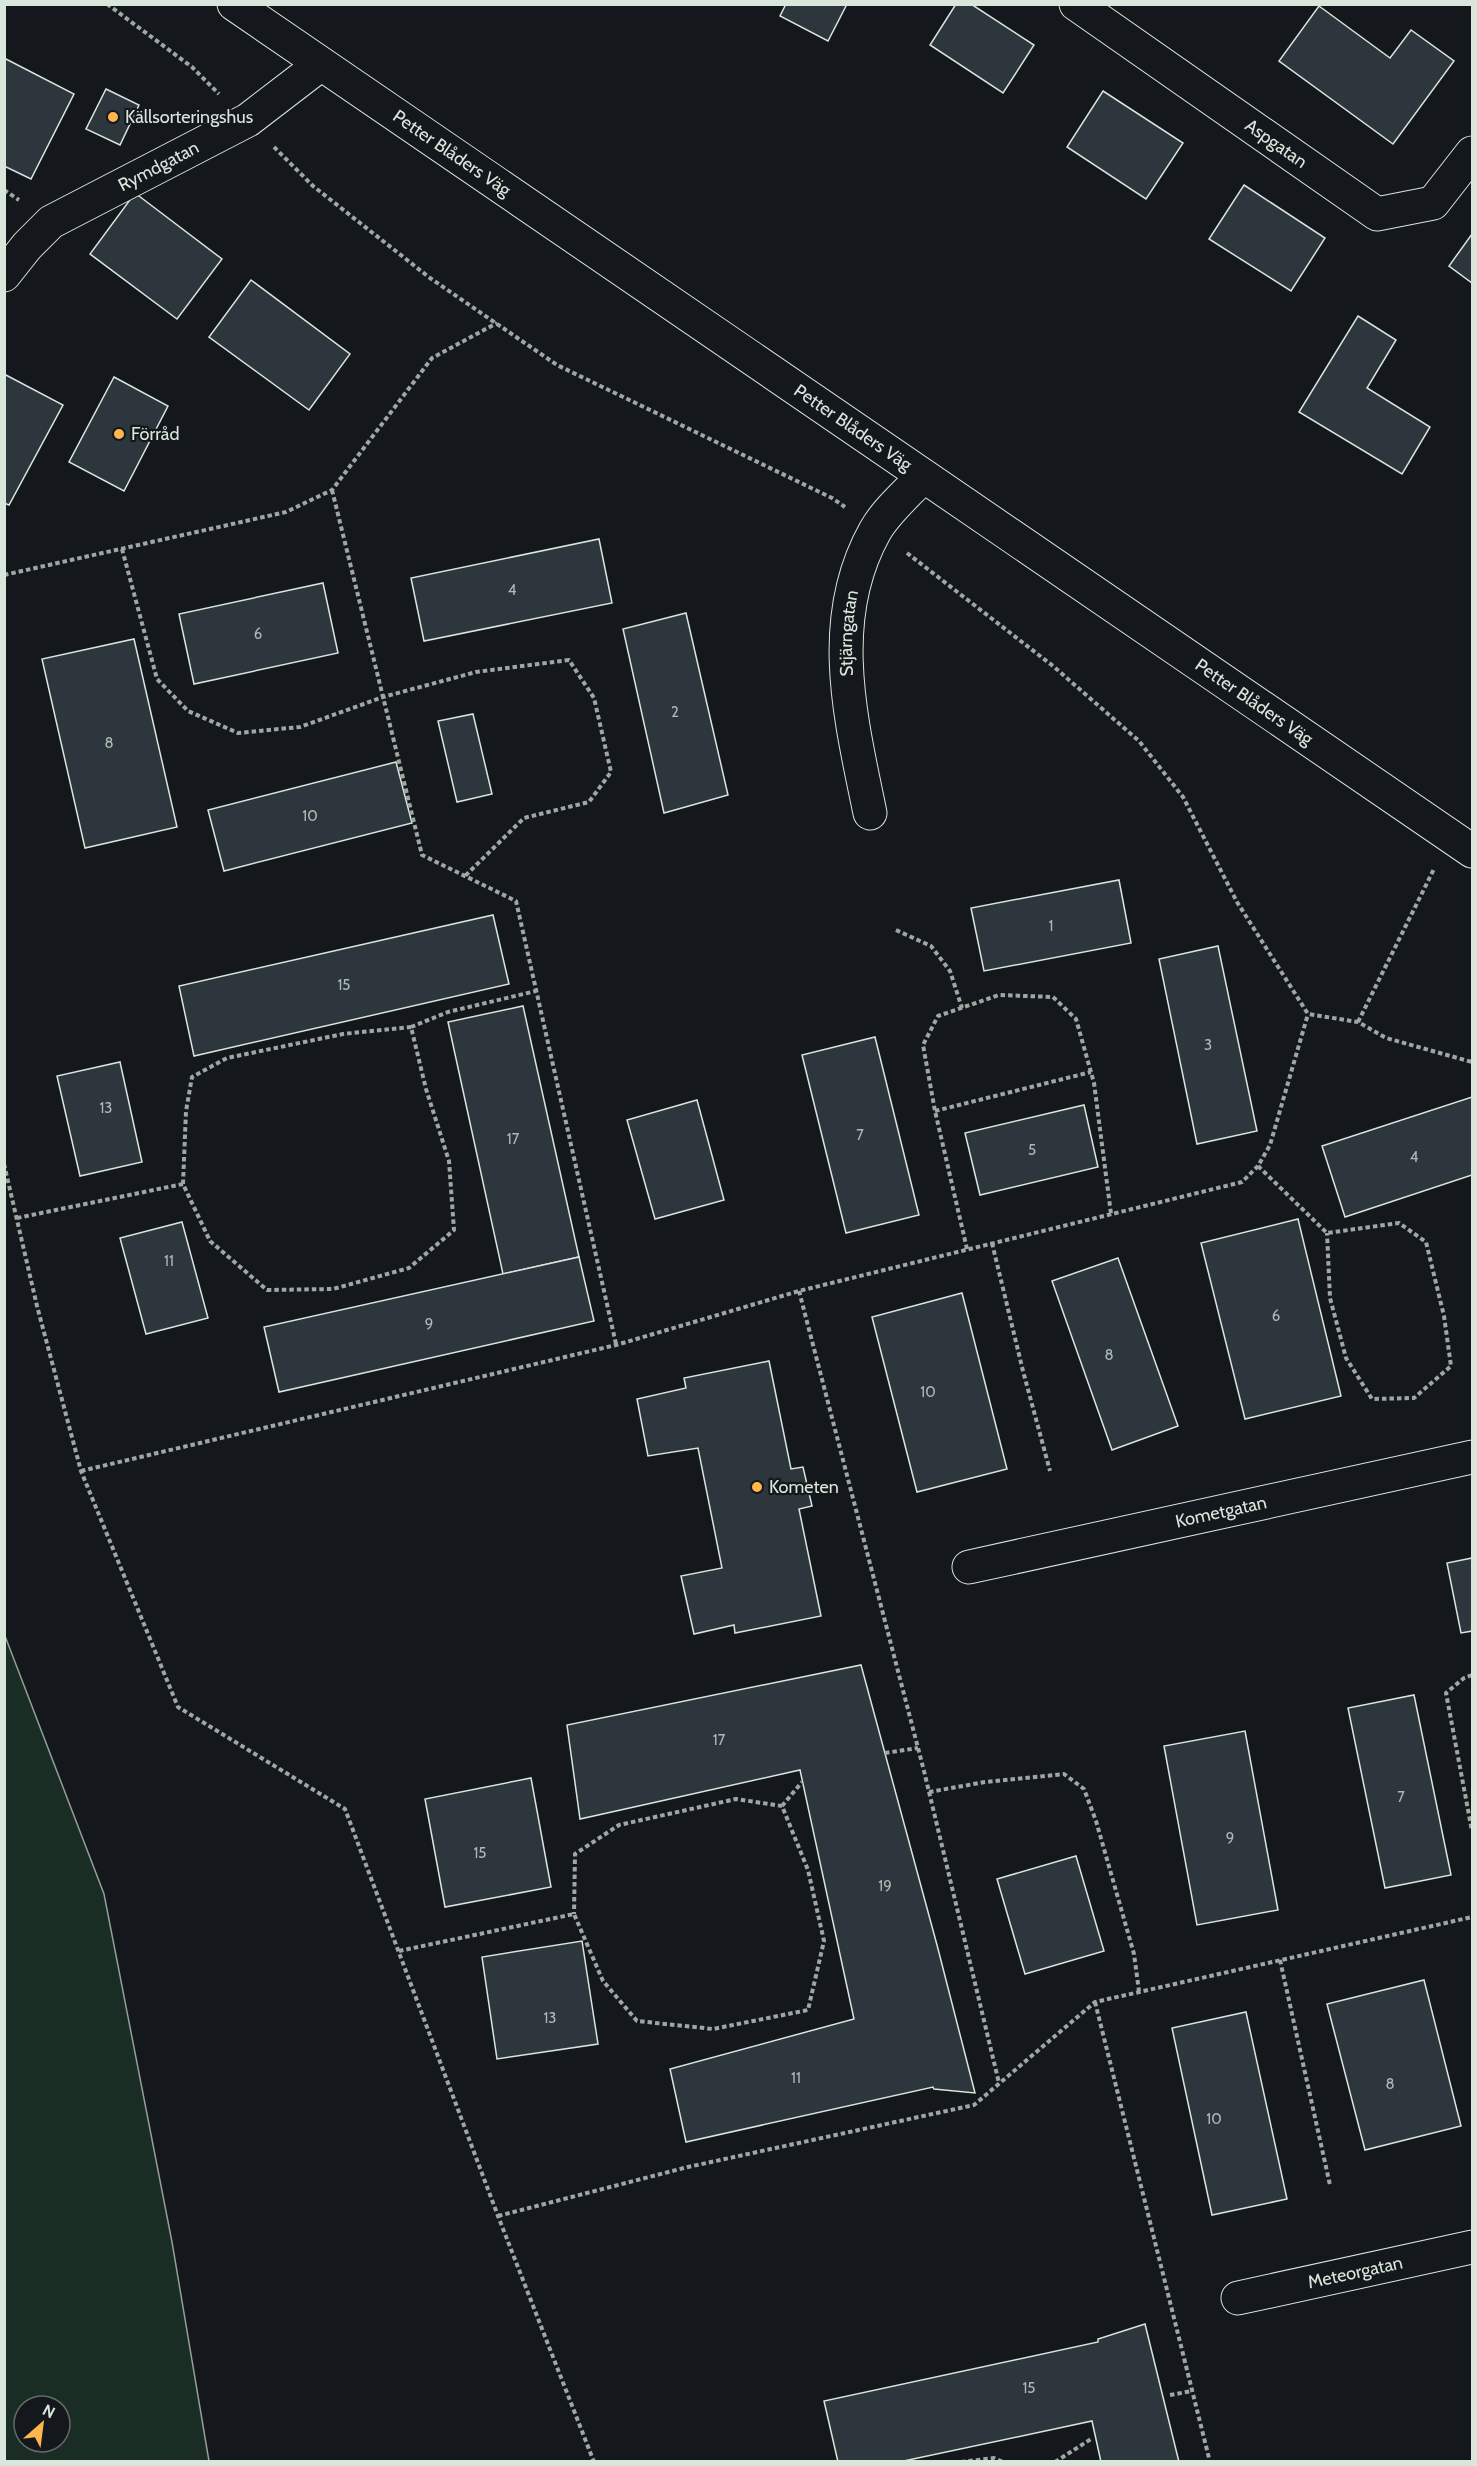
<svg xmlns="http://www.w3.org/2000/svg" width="1477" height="2466" viewBox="0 0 1477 2466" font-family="Cabin,sans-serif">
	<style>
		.green { fill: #1a2d24; stroke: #939e99; stroke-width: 1.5; fill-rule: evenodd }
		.building { fill: #2c363c; stroke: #d8e6dc; stroke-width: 1.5 }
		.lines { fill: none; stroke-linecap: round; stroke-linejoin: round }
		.minor-casing { stroke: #d8e6dc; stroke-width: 35 }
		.path { stroke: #9da8a2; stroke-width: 4; stroke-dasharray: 4.5 3; stroke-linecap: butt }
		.minor { stroke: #14181c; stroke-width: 33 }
		.poi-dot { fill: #ffb74d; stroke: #14181c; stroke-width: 2 }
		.labels { text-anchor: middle; stroke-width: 4.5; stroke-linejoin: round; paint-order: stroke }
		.number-label { font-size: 15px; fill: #adbab4 }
		.poi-label { font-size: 18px; fill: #d8e6dc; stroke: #14181c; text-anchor: start }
		.street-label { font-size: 18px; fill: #d8e6dc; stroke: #14181c }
	</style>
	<rect width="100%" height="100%" fill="#14181c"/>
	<path class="green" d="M5,1636L104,1894L172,2242L209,2461H5ZM24,2406H60V2442H24Z"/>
	<g class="building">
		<path d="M786,4H847L828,41L780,16Z"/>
		<path d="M956,4H971L1034,45L1003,93L930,45Z"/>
		<path d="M1319,6L1390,58L1411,30L1454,61L1393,144L1279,61Z"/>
		<path d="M4,58L74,94L31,179L4,166Z"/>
		<path d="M106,89L139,105L120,145L86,129Z"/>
		<path d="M1103,91L1183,143L1146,199L1067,147Z"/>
		<path d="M1244,185L1325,238L1291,291L1209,239Z"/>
		<path d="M135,193L222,259L177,319L90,254Z"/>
		<path d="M1472,234V283L1449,266Z"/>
		<path d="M251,280L350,354L309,410L209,337Z"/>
		<path d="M1358,316L1396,340L1367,388L1430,427L1402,474L1299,412Z"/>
		<path d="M4,374L63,405L9,505L4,503Z"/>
		<path d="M114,377L168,406L124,491L69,462Z"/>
		<path d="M599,539L612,603L424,641L411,578Z"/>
		<path d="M323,583L338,653L194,684L179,614Z"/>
		<path d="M686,613L728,795L664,813L623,629Z"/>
		<path d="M134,639L177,827L85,848L42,659Z"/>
		<path d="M473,714L492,794L457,802L438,721Z"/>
		<path d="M396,762L412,823L224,871L208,810Z"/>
		<path d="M1119,880L1131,943L984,971L971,908Z"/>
		<path d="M493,915L509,984L194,1056L179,986Z"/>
		<path d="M1218,946L1257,1131L1197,1144L1159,959Z"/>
		<path d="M523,1006L579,1257L503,1274L448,1022Z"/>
		<path d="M875,1037L919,1215L846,1233L802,1055Z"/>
		<path d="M120,1062L142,1162L80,1176L57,1076Z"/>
		<path d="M1472,1097V1175L1345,1217L1322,1146Z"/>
		<path d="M697,1100L724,1200L655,1219L627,1120Z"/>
		<path d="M1084,1105L1098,1167L980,1195L965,1133Z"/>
		<path d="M1298,1219L1341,1396L1245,1419L1201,1243Z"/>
		<path d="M182,1222L208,1318L146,1334L120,1238Z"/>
		<path d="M579,1257L594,1321L279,1392L264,1327Z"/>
		<path d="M1118,1258L1178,1426L1112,1450L1052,1281Z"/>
		<path d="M962,1293L1007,1469L917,1492L872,1317Z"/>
		<path d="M769,1361L791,1469L803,1467L812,1506L799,1509L821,1616L735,1633L734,1625L694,1634L681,1576L722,1568L698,1448L648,1456L637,1399L686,1388L684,1378Z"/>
		<path d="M1472,1558V1631L1461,1633L1447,1563Z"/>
		<path d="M861,1665L937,1945L975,2093L934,2089L933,2087L686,2142L670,2069L854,2019L800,1770L580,1819L567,1725Z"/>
		<path d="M1414,1695L1451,1875L1385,1888L1348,1708Z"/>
		<path d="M1245,1731L1278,1910L1197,1925L1164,1746Z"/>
		<path d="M531,1778L551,1887L445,1907L425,1799Z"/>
		<path d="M1076,1856L1104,1951L1025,1974L997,1879Z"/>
		<path d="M582,1941L598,2044L497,2059L482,1957Z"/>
		<path d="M1424,1980L1461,2126L1365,2150L1327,2004Z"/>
		<path d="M1246,2012L1287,2199L1212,2215L1172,2028Z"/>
		<path d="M1145,2324L1179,2462H1101L1092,2421L899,2462H838L824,2401L1098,2342V2339Z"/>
	</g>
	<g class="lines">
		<g class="minor-casing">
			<g id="minor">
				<path id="s1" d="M234,4L1472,851"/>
				<path id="s2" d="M1076,4L1377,214L1433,203L1472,153"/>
				<path id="s3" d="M4,275L27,246L51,222L248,120L321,64"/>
				<path id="s4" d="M870,813C851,720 825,620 875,531C886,511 908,493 923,476"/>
				<path id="s5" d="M969,1567L1472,1457"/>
				<path id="s6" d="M1238,2298L1472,2247"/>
			</g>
		</g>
		<g class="path">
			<path d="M107,4L192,67L219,94"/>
			<path d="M274,147L313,186L430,278L557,365L832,498L845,507"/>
			<path d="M4,190L19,200"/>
			<path d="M332,490L422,855L516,901L616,1344"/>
			<path d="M122,549L157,679L188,711L238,733L300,727L383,697L476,672L569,660L594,698L611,772L589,802L524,818L465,876"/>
			<path d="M907,553L1053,666L1139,741L1183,797L1237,902L1308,1014L1358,1022L1386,1038L1472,1062"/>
			<path d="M4,575L286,512L332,490L432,358L497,323"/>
			<path d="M896,930L931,946L950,971L962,1008"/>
			<path d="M1358,1022L1434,869"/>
			<path d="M935,1111L1091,1072"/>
			<path d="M4,1164L37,1306L81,1471L178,1707L345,1809L498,2216L594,2462"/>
			<path d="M1258,1166L1327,1233L1399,1223L1426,1242L1444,1316L1451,1366L1414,1398L1372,1399L1346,1358L1330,1298L1327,1233"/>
			<path d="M183,1184L186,1111L192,1077L227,1058L343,1034L411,1027"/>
			<path d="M17,1218L183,1184L210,1241L267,1290L333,1289L409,1268L454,1230L449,1161L426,1089L411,1027L448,1012L536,991"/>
			<path d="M992,1243L1023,1371L1050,1471"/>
			<path d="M967,1249L935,1111L923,1045L938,1016L999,995L1053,997L1076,1019L1094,1083L1111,1214"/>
			<path d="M799,1291L924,1771L999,2083"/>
			<path d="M81,1471L616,1345L799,1291L1242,1182L1258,1166L1270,1145L1308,1014"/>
			<path d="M1472,1675L1464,1678L1446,1693L1472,1831"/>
			<path d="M885,1753L918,1748"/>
			<path d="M929,1792L985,1782L1064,1774L1084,1789L1096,1821L1134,1954L1139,1991"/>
			<path d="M782,1806L802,1782"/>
			<path d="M399,1951L574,1914L603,1981L637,2021L713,2029L808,2010L824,1941L808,1870L782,1806L736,1799L619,1825L575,1854L574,1914"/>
			<path d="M1280,1960L1330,2185"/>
			<path d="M1095,2002L1210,2462"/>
			<path d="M498,2216L688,2167L974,2105L1095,2002L1472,1917"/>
			<path d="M1170,2395L1192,2391"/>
			<path d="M961,2462L994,2458L1003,2462"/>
			<path d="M1055,2462L1091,2439"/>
		</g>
		<use href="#minor" class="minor"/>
	</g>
	<g class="poi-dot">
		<circle cx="113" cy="117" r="6"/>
		<circle cx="119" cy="434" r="6"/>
		<circle cx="757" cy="1487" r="6"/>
	</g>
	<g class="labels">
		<g class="number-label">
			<text x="512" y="595">4</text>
			<text x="258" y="639">6</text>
			<text x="675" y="717">2</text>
			<text x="109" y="748">8</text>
			<text x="310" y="821">10</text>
			<text x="1051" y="931">1</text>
			<text x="344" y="990">15</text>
			<text x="1208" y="1050">3</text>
			<text x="106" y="1113">13</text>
			<text x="860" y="1140">7</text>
			<text x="513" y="1144">17</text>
			<text x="1032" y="1155">5</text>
			<text x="1414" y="1162">4</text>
			<text x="169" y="1266">11</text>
			<text x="1276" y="1321">6</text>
			<text x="429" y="1329">9</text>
			<text x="1109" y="1360">8</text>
			<text x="928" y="1397">10</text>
			<text x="719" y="1745">17</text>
			<text x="1401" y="1802">7</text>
			<text x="1230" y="1843">9</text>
			<text x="480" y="1858">15</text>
			<text x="885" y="1891">19</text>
			<text x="550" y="2023">13</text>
			<text x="796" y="2083">11</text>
			<text x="1390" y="2089">8</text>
			<text x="1214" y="2124">10</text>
			<text x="1029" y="2393">15</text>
		</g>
		<g class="poi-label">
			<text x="125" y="123">Källsorteringshus</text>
			<text x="131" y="440">Förråd</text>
			<text x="769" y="1493">Kometen</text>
		</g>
		<g class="street-label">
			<text dy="6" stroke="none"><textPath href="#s2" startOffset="244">Aspgatan</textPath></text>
			<text dy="6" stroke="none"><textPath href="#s1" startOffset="264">Petter Blåders Väg</textPath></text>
			<text dy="6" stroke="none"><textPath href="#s3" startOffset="192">Rymdgatan</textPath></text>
			<text dy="6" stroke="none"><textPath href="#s1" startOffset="750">Petter Blåders Väg</textPath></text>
			<text dy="6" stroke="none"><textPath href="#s4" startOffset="182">Stjärngatan</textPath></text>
			<text dy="6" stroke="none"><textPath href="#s1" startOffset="1236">Petter Blåders Väg</textPath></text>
			<text dy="6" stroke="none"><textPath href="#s5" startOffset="258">Kometgatan</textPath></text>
			<text dy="6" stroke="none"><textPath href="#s6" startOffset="120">Meteorgatan</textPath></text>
		</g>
	</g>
	<rect width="1477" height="2466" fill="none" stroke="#d8e6dc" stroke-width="12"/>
	<g transform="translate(42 2424) rotate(28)"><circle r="28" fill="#14181c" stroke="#626a69" stroke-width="1.5"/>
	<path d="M0-4.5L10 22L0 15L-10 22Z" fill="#ffb74d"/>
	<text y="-9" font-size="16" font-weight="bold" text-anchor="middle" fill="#d8e6dc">N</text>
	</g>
</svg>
